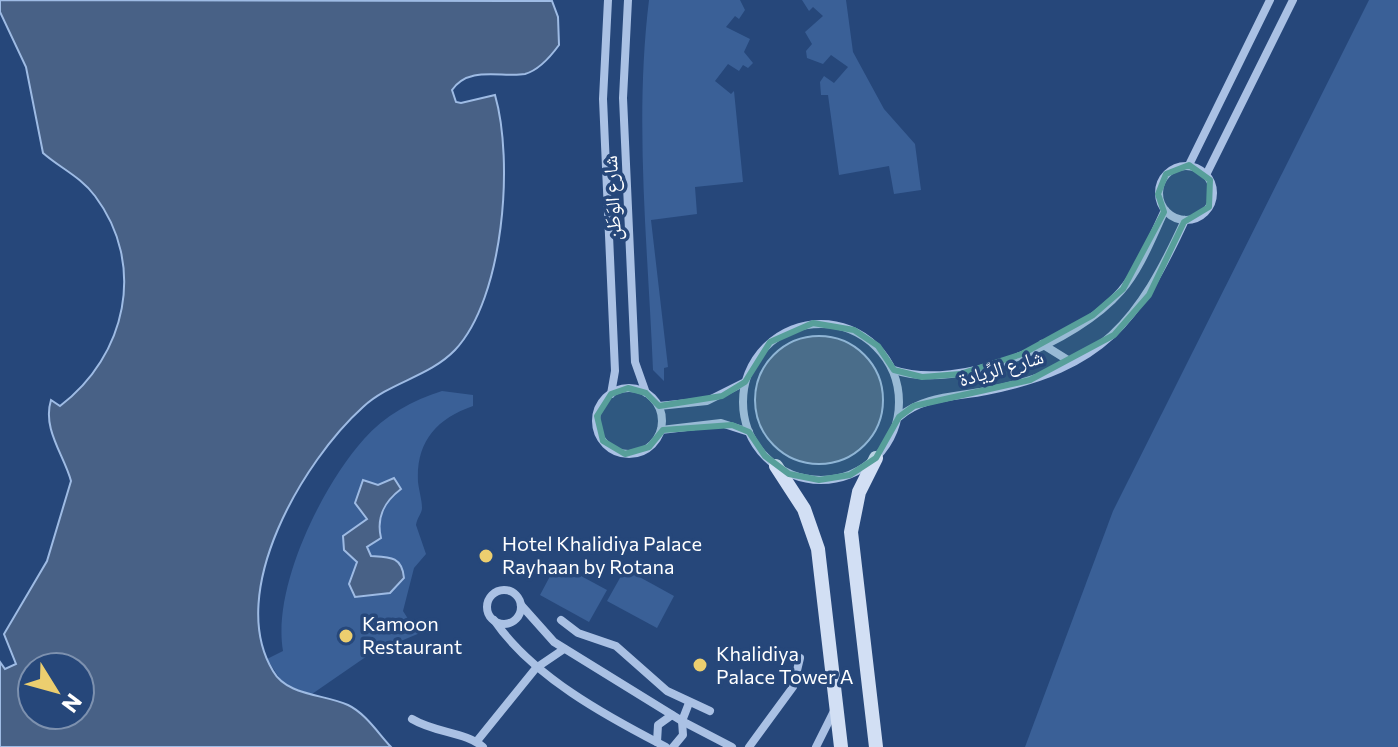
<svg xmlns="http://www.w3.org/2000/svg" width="1398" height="747" viewBox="0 0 1398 747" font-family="Commissioner,'Noto Naskh Arabic',sans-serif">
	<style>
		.green { fill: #3a6097 }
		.water { fill: #486186; stroke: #9ebbe4; stroke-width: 2; fill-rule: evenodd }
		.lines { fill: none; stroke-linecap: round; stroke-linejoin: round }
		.street { stroke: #aac1e4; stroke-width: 8 }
		.secondary { stroke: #d2dff4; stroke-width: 14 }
		.marked { fill: #579f9a; fill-opacity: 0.2; stroke: #579f9a; stroke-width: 6; stroke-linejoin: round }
		.poi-dot { fill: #ecce6f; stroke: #26477a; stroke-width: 3 }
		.labels { text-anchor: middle; stroke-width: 7; stroke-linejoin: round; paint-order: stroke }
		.street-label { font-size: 20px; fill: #fff; stroke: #26477a }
		.poi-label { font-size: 20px; fill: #fff; stroke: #26477a; text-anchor: start }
	</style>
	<rect width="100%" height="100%" fill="#26477a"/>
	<g class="green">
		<path d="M649,0H740L745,10L739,19L735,16L726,27L750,39L744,52L753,63L748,68L743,65L739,71L728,64L715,81L731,94L734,91L743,182L695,187L697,214L651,220L668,367L664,368V381L653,370C648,248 634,122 649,0Z"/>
		<path d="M802,0H846L853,52L884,109L915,144L921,190L894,194L889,166L839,175L828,95H821L820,82L824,76L834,83L848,67L831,55L823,64L807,58L806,51L812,44L805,32L823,16L813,7L809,11Z"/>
		<path d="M1369,0H1398V747H1025L1113,511Z"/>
		<path d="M442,391L473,395V406C436,419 416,442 418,482C419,491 422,500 422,508C422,513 417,518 416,525L426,554L414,568L403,611L410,622H426L427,630L370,654L312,694L284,685L267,659L283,651C272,587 322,486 364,439C384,416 413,400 442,391Z"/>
		<path d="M557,563L607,590L589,622L540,595Z"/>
		<path d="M625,569L674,596L657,628L607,601Z"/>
	</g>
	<g class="water">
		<path d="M0,0L552,1L558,17L559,45C551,56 539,70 525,74C502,78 469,65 452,90L456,102L461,103L495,95C514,161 504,298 455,350C429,377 390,382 363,407C304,460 225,592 273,671C287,696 324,694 348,705C365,713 378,733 391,747H0V662L5,669L16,664L4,634L47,561L71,481C64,455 42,429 51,400L60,406C126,356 147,265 95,196C81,177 60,168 43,153L26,67L0,12ZM32,667H80V715H32Z"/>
		<circle cx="819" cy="400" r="64"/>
		<path d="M394,478L401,489C384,502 376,517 381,538L367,547L371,556C389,557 402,556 404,578L390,593L355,597L349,584L357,562L344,550L343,536L367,519L355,503L363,480L378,485Z"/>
	</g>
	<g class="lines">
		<g class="street">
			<path d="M608,0L603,99L615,371L611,394"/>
			<path d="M628,0L623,98L635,362L646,393"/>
			<path d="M1189,165L1270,0"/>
			<circle cx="1186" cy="193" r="27"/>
			<path d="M1206,175L1293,0"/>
			<circle cx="821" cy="402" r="78"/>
			<path d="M1042,344L1071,362"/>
			<path d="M894,370C959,392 1077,342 1121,291C1141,268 1152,237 1165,210"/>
			<circle cx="629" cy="421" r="33"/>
			<path d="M659,406L707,401L745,382"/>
			<path d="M899,417C923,396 956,397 986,391C1103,368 1138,322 1185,220"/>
			<path d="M661,430L721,423L749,432"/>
			<circle cx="504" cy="607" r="17"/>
			<path d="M521,605L554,642L682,721L732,747"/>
			<path d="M494,620C532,676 606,716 666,747"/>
			<path d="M561,620L578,633L616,646L667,691L710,711"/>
			<path d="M412,719C435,733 466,732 483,747"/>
			<path d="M477,741L536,668L564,649"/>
			<path d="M657,742L658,725L672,715"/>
			<path d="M673,747L683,735L682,721L689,703"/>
			<path d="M749,747L793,687L800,658"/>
			<path d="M816,747L834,711"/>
		</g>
		<g class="secondary">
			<path d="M876,458L859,492L851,532L876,747"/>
			<path d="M776,466L804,509L818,549L841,747"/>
		</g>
	</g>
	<path class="marked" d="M1189,165L1210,180L1209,207L1184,222L1149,295L1114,335L1030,380L914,406L899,417L876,458L850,475L819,480L789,474L765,456L749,432L732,425L663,430L649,447L625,454L603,441L597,416L611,394L628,388L646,393L659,406L722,396L745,382L770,342L813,323L854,330L878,346L894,370L922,377L960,374L1022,354L1093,315L1123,289L1164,212L1158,194L1166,174Z"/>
	<g class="poi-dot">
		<circle cx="486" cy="556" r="8"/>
		<circle cx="346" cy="636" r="8"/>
		<circle cx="700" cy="665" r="8"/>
	</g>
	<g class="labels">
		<g class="street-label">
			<text transform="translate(612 198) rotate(-93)" y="7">شارع الوَطَن</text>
			<text transform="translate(1001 368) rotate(-16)" y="7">شارع الرِّيادة</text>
		</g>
		<g class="poi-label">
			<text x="502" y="551">Hotel Khalidiya Palace<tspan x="502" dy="23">Rayhaan by Rotana</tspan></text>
			<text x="362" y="631">Kamoon<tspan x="362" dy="23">Restaurant</tspan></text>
			<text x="716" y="661">Khalidiya<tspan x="716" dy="23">Palace Tower A</tspan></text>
		</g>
	</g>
	<g transform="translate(56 691) rotate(127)"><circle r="38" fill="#26477a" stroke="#7d91af" stroke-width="2"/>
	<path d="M0-6L14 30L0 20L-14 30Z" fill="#ecce6f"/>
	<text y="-12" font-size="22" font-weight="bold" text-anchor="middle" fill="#ffffff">N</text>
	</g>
</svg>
